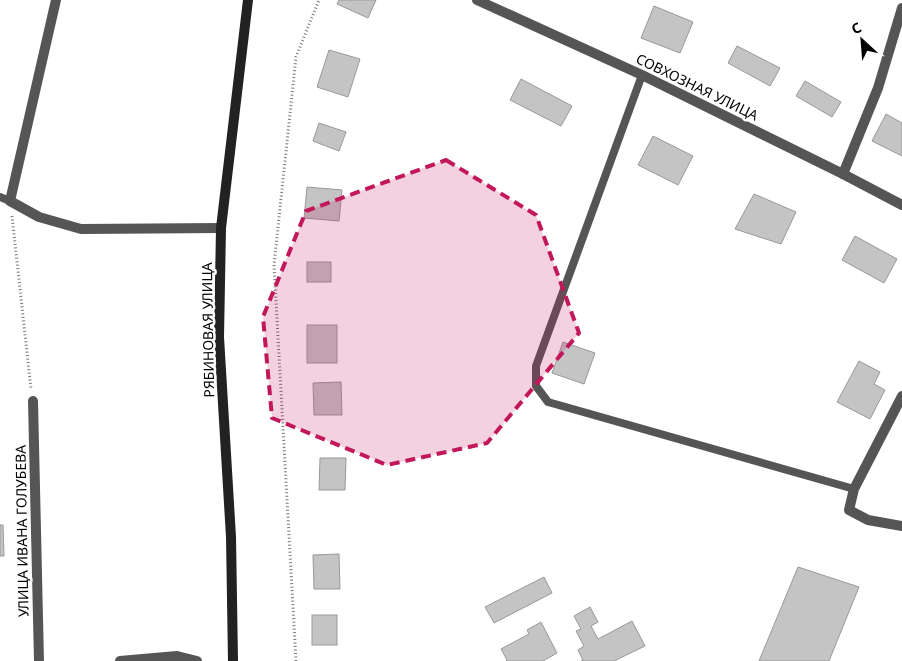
<svg xmlns="http://www.w3.org/2000/svg" width="902" height="661" viewBox="0 0 902 661" font-family="'Noto Sans',sans-serif">
	<style>
		.building { fill: #c4c4c4; stroke: #999 }
		.lines { fill: none; stroke-linecap: round; stroke-linejoin: round }
		.path { stroke: #777; stroke-width: 3; stroke-dasharray: 1 2.5; stroke-linecap: butt }
		.service { stroke: #555; stroke-width: 8 }
		.minor { stroke: #555; stroke-width: 10 }
		.secondary { stroke: #222; stroke-width: 10 }
		.marked { fill: #c2185b; fill-opacity: 0.2; stroke: #c2185b; stroke-width: 4; stroke-dasharray: 10 6; stroke-linejoin: round }
		.labels { text-anchor: middle; stroke-width: 5; stroke-linejoin: round; paint-order: stroke }
		.street-label { font-size: 14px; fill: #000; stroke: #fff }
	</style>
	<rect width="100%" height="100%" fill="#fff"/>
	<g class="building">
		<path d="M339,0H376L368,18L337,4Z"/>
		<path d="M654,6L693,22L680,53L641,38Z"/>
		<path d="M737,46L780,68L770,86L728,63Z"/>
		<path d="M329,50L360,59L348,97L317,87Z"/>
		<path d="M521,79L572,106L561,126L510,100Z"/>
		<path d="M805,81L841,102L832,117L796,96Z"/>
		<path d="M886,114L902,123V156L872,141Z"/>
		<path d="M319,123L346,132L339,151L313,141Z"/>
		<path d="M653,136L693,156L678,185L638,165Z"/>
		<path d="M307,187L342,190L339,221L304,218Z"/>
		<path d="M754,194L796,212L781,244L735,229Z"/>
		<path d="M855,236L897,259L884,283L842,260Z"/>
		<rect x="307" y="262" width="24" height="20"/>
		<rect x="307" y="325" width="30" height="38"/>
		<path d="M563,342L595,353L584,384L552,373Z"/>
		<path d="M859,361L880,372L874,384L885,390L870,419L837,402Z"/>
		<path d="M341,382L342,415H314L313,383Z"/>
		<path d="M320,458H346L345,490H319Z"/>
		<path d="M0,525H3L4,556H0Z"/>
		<path d="M339,554L340,589H314L313,555Z"/>
		<path d="M798,567L859,587L829,661H759Z"/>
		<path d="M544,577L552,593L494,623L485,607Z"/>
		<path d="M590,607L598,622L591,626L598,639L632,621L645,646L614,661H581L583,660L578,650L584,646L576,631L581,629L574,616Z"/>
		<rect x="312" y="615" width="25" height="30"/>
		<path d="M541,622L557,653L543,661H506L507,660L501,649L529,634L527,630Z"/>
	</g>
	<g class="lines">
		<g class="path">
			<path d="M12,216L31,389"/>
			<path d="M296,661L274,265L296,57L319,0"/>
		</g>
		<g class="service">
			<path d="M642,75L536,366V386L548,402L854,489"/>
			<path d="M0,197L10,201"/>
		</g>
		<g class="minor">
			<path d="M56,0L10,201L39,217L81,229L221,228"/>
			<path d="M477,0L642,75L843,174L902,205"/>
			<path d="M843,174L878,88L902,8"/>
			<path d="M902,396L854,489L849,510L868,520L902,526"/>
			<path d="M33,401L39,661"/>
			<path d="M120,661L177,656L197,661"/>
		</g>
		<path class="secondary" d="M233,661L231,537L219,337L221,228L248,0"/>
	</g>
	<path class="marked" d="M446,160L536,215L579,333L487,443L387,465L272,418L263,317L306,211Z"/>
	<g class="labels">
		<g class="street-label">
			<text transform="translate(697 87) rotate(26)" y="5">СОВХОЗНАЯ УЛИЦА</text>
			<text transform="translate(208 330) rotate(-91)" y="5">РЯБИНОВАЯ УЛИЦА</text>
			<text transform="translate(22 531) rotate(-91)" y="5">УЛИЦА ИВАНА ГОЛУБЕВА</text>
		</g>
	</g>
	<g transform="translate(862 40) rotate(334)" stroke="#ffffff" stroke-width="4" paint-order="stroke">
	<path d="M0-4L9 19L0 12L-9 19Z" fill="#000000"/>
	<text y="-8" font-size="14" font-weight="bold" text-anchor="middle" fill="#000000">С</text>
	</g>
</svg>
